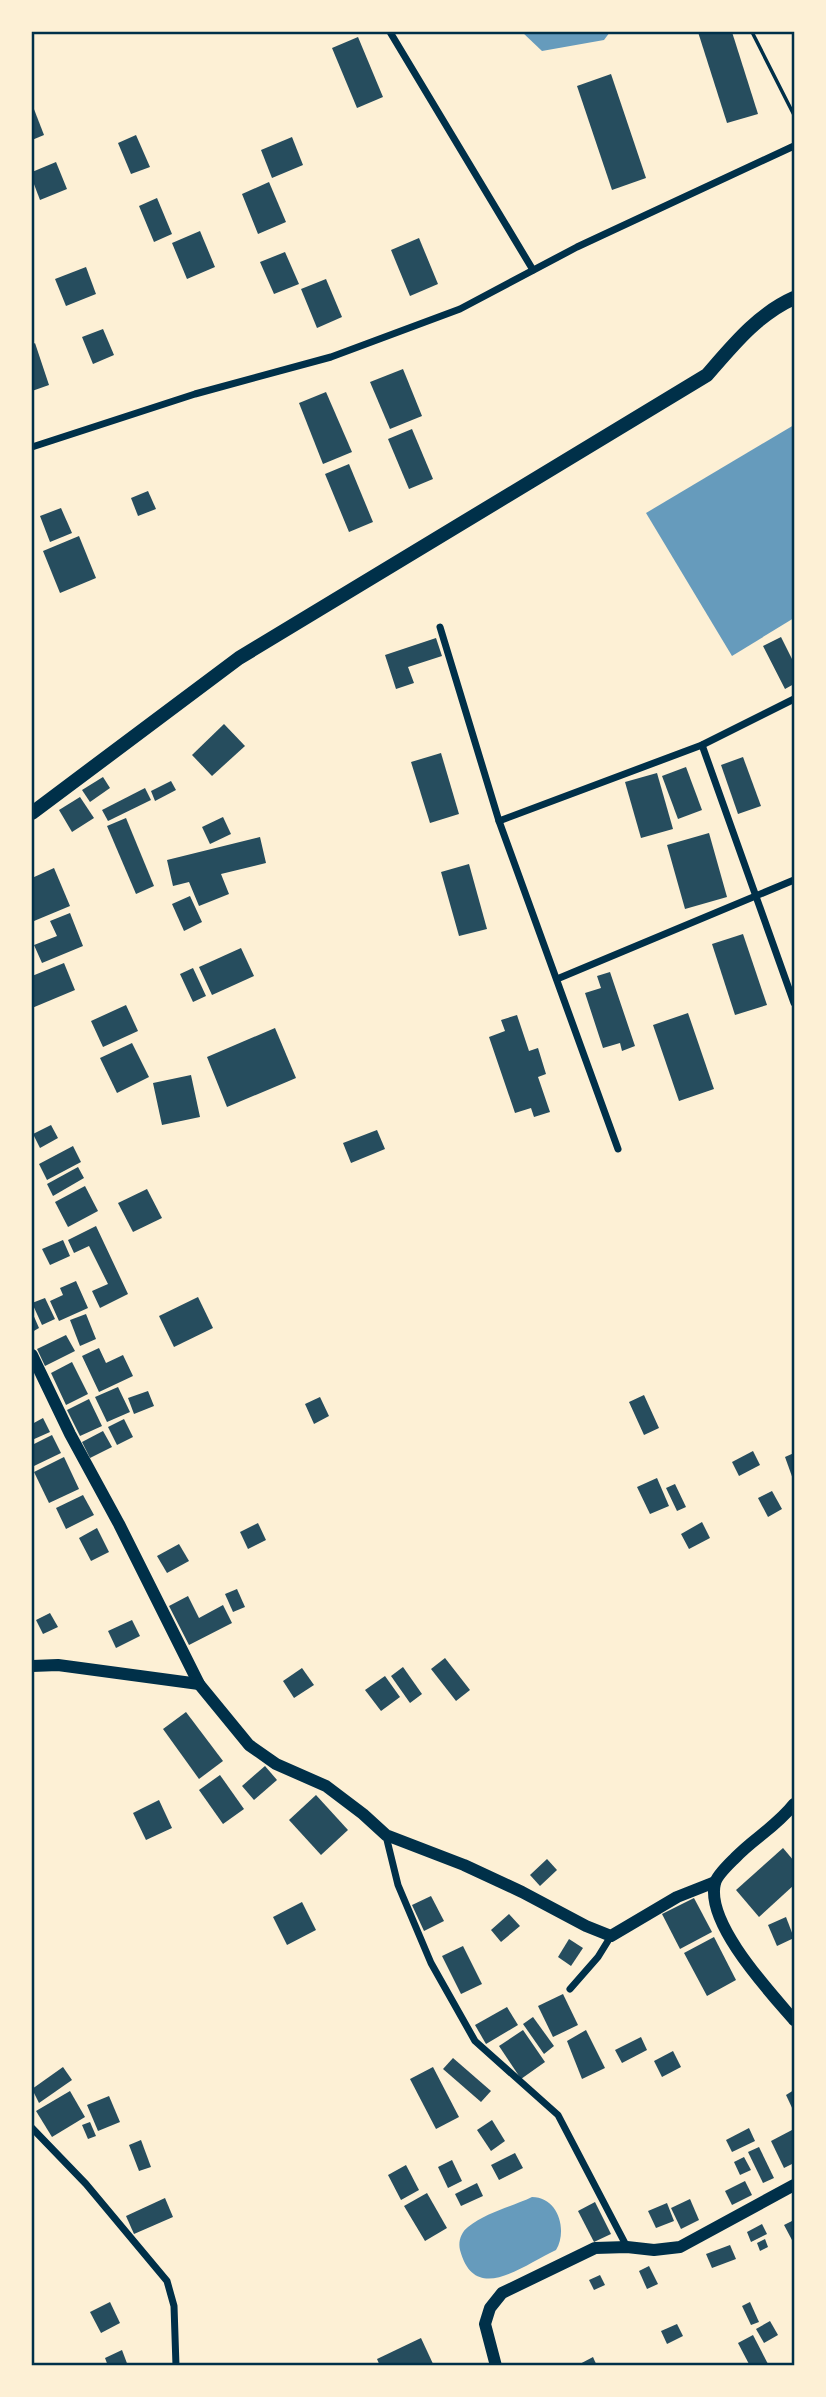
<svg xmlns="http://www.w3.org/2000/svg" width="826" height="2397" viewBox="0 0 826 2397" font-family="Mulish,sans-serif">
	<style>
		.water { fill: #669bbc }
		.building { fill: #264d5e }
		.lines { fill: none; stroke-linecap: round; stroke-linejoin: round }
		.path { stroke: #003049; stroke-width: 3.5 }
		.minor { stroke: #003049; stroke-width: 7 }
		.tertiary { stroke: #003049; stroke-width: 12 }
		.secondary { stroke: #003049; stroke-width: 14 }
		.neatline { fill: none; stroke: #003049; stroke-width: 2.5 }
	</style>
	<rect width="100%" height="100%" fill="#fdf0d5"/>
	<g class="water">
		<path d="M522,32H610L604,40L542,51Z"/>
		<path d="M794,425V618L732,656L646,513Z"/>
		<path d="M532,2197C558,2197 568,2230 556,2250C523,2265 475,2306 460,2250C458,2242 461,2232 468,2227C487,2212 511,2207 532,2197Z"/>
	</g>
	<g class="building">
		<path d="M698,32H732L758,114L727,123Z"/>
		<path d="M358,37L383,97L357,108L332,48Z"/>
		<path d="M611,74L646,178L612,190L577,86Z"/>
		<path d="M32,104L44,135L32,140Z"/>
		<path d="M136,135L150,167L131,174L118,143Z"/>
		<path d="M292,137L303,165L272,178L261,150Z"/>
		<path d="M56,162L67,189L40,200L32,179V172Z"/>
		<path d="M269,182L286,222L258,234L242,194Z"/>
		<path d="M157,198L172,234L154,242L139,206Z"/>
		<path d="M200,231L215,267L187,279L172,243Z"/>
		<path d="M419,238L438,284L410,296L391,250Z"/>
		<path d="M285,252L299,284L274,294L260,262Z"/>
		<path d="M86,267L96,294L66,306L55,279Z"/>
		<path d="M326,279L342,317L317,328L301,289Z"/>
		<path d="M103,329L114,355L93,364L82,337Z"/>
		<path d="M35,343L49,385L32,391V345Z"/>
		<path d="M403,369L422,416L390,429L370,382Z"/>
		<path d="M326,392L352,452L323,464L299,403Z"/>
		<path d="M412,429L433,479L409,489L388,439Z"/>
		<path d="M349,464L373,522L349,532L325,474Z"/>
		<path d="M148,491L156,509L138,516L131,498Z"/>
		<path d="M61,508L72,533L50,542L40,516Z"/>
		<path d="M79,536L96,578L60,593L43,551Z"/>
		<path d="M781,637L792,659L794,657V684L785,689L763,646Z"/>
		<path d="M436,638L442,656L408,667L414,683L396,689L385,655Z"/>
		<path d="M224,724L245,746L212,776L192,755Z"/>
		<path d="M441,753L459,814L430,823L411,762Z"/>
		<path d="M743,757L761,806L738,814L721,765Z"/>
		<path d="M686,767L702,810L678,819L662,776Z"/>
		<path d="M657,773L673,829L641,838L625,782Z"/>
		<path d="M103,777L110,788L90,802L82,790Z"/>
		<path d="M171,781L176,790L155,801L151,791Z"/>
		<path d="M145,788L151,800L108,821L102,810Z"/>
		<path d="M80,797L94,818L72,832L59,810Z"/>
		<path d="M223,817L231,834L210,844L202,827Z"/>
		<path d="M126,818L154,886L136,894L107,826Z"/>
		<path d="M709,833L727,897L685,909L667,845Z"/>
		<path d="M260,837L266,863L221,874L229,894L199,906L189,882L173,886L167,860Z"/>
		<path d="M469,864L487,929L459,936L441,872Z"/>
		<path d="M54,868L70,906L34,921L32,916V878Z"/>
		<path d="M190,896L202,922L184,931L172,904Z"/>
		<path d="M70,913L83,946L42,963L34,945L57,936L50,921Z"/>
		<path d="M743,934L767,1005L735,1015L712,944Z"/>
		<path d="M241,948L254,976L212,995L199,967Z"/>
		<path d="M64,963L75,990L32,1008V976Z"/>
		<path d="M193,968L206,996L193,1002L180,974Z"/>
		<path d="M610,972L635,1046L622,1051L620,1043L603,1048L585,993L601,988L597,976Z"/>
		<path d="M126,1005L138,1031L103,1047L91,1021Z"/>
		<path d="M688,1013L714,1089L679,1101L653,1025Z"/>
		<path d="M517,1015L529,1051L538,1048L546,1074L538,1077L550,1112L534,1117L531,1108L515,1113L489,1037L505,1031L501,1020Z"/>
		<path d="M275,1028L296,1078L227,1107L207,1057Z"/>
		<path d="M132,1043L149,1077L117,1093L100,1058Z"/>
		<path d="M191,1075L200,1117L162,1125L153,1083Z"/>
		<path d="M51,1125L58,1138L40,1148L33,1134Z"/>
		<path d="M377,1130L385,1149L351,1163L343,1143Z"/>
		<path d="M73,1146L81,1162L47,1180L39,1164Z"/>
		<path d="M78,1167L84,1178L53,1196L47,1184Z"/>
		<path d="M85,1186L98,1211L68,1227L55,1202Z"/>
		<path d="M147,1189L162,1218L133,1232L118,1203Z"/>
		<path d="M96,1226L128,1294L100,1308L92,1291L108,1284L89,1246L74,1253L68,1240Z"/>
		<path d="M63,1240L70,1256L50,1265L42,1249Z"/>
		<path d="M76,1281L88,1308L59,1321L50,1301L63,1295L60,1288Z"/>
		<path d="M198,1297L213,1328L174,1347L159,1316Z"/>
		<path d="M45,1298L55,1319L42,1325L32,1303Z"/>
		<path d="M32,1312L39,1328L32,1332Z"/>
		<path d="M86,1314L96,1339L80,1346L70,1320Z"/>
		<path d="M66,1335L75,1351L45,1366L37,1349Z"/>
		<path d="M99,1348L106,1363L123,1355L133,1376L99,1392L82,1356Z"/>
		<path d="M72,1362L88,1394L66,1405L51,1373Z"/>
		<path d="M118,1387L130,1412L107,1422L95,1397Z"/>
		<path d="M148,1391L154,1406L134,1414L128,1398Z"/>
		<path d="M644,1395L659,1428L644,1435L629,1402Z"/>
		<path d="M320,1397L329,1416L314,1424L305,1404Z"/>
		<path d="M89,1399L102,1426L80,1436L67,1410Z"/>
		<path d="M43,1418L50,1432L32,1440V1424Z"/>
		<path d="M124,1419L133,1437L117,1445L108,1427Z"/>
		<path d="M103,1431L112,1447L90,1458L82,1442Z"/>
		<path d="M52,1435L61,1453L34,1466L32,1462V1445Z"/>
		<path d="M753,1451L760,1465L739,1476L732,1462Z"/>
		<path d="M794,1453V1482L785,1457Z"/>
		<path d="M64,1457L79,1489L49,1503L34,1472Z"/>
		<path d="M657,1478L669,1506L650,1514L637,1487Z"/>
		<path d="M675,1484L686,1507L677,1511L666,1488Z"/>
		<path d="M772,1491L782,1509L768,1517L758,1498Z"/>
		<path d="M83,1495L94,1515L66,1529L56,1508Z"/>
		<path d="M702,1522L710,1538L689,1549L681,1534Z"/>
		<path d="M258,1523L266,1540L248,1549L240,1532Z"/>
		<path d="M97,1528L109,1552L91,1561L79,1538Z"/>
		<path d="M179,1544L189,1561L167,1573L157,1556Z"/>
		<path d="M237,1589L245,1607L233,1612L225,1594Z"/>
		<path d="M188,1596L199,1618L223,1605L232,1623L189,1645L169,1606Z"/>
		<path d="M50,1613L58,1627L43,1634L36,1620Z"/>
		<path d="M132,1620L140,1636L116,1648L108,1631Z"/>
		<path d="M445,1658L470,1690L456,1701L431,1669Z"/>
		<path d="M403,1667L422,1694L410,1703L391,1676Z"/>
		<path d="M302,1668L314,1685L294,1698L283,1681Z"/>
		<path d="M385,1676L400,1697L381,1711L365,1690Z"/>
		<path d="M186,1712L223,1761L199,1779L163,1729Z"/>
		<path d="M265,1766L277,1780L254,1800L242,1786Z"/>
		<path d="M220,1775L244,1809L223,1824L199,1790Z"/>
		<path d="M316,1795L348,1830L321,1855L289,1820Z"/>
		<path d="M159,1800L172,1828L146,1840L133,1813Z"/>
		<path d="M783,1848L794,1861V1885L759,1917L736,1890Z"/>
		<path d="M547,1859L557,1870L540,1886L530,1875Z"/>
		<path d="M431,1896L444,1921L424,1931L412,1905Z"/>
		<path d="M694,1898L712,1932L680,1949L662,1914Z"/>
		<path d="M302,1902L316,1930L287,1945L273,1917Z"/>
		<path d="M509,1914L520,1926L501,1942L491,1930Z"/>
		<path d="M786,1917L794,1938L777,1946L768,1925Z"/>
		<path d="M714,1937L736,1980L707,1996L684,1953Z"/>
		<path d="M569,1939L583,1948L571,1966L558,1957Z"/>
		<path d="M463,1946L482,1984L461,1994L442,1956Z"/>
		<path d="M563,1994L578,2025L553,2037L538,2006Z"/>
		<path d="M507,2007L518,2025L486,2044L475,2025Z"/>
		<path d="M533,2017L554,2046L544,2054L523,2024Z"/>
		<path d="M523,2030L545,2062L521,2079L499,2046Z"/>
		<path d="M586,2030L605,2068L582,2079L567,2041Z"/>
		<path d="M641,2037L647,2050L622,2063L615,2050Z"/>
		<path d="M673,2051L681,2067L662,2077L654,2061Z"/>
		<path d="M453,2058L491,2091L481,2102L443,2069Z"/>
		<path d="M63,2067L72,2080L39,2103L32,2089Z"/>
		<path d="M433,2067L459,2117L436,2129L410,2079Z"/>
		<path d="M794,2090V2112L786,2095Z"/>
		<path d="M70,2091L85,2117L52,2137L36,2111Z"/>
		<path d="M109,2096L120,2122L98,2131L87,2105Z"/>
		<path d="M492,2120L505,2141L491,2151L477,2130Z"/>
		<path d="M90,2122L96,2136L88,2139L82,2125Z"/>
		<path d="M749,2128L755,2141L732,2152L726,2140Z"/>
		<path d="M792,2130L794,2135V2163L784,2168L771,2141Z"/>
		<path d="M141,2140L151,2167L139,2171L129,2145Z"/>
		<path d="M759,2147L774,2178L763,2183L748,2152Z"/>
		<path d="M515,2153L523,2168L499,2180L491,2165Z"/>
		<path d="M744,2157L751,2170L740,2175L734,2162Z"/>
		<path d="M452,2160L462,2181L448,2188L438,2167Z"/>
		<path d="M406,2165L419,2190L401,2200L388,2175Z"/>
		<path d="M745,2181L752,2195L732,2205L725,2191Z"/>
		<path d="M477,2183L483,2196L461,2206L455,2194Z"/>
		<path d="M427,2193L447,2228L425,2241L404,2206Z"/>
		<path d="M165,2198L173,2217L134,2234L126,2216Z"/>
		<path d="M690,2199L699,2220L681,2229L671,2208Z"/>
		<path d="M595,2202L611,2234L594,2242L578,2211Z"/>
		<path d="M667,2203L674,2221L656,2228L648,2211Z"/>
		<path d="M794,2220V2239L792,2240L784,2225Z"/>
		<path d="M762,2224L767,2234L751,2242L747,2232Z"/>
		<path d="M765,2239L768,2247L760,2251L757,2243Z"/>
		<path d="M730,2245L736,2259L712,2268L706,2254Z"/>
		<path d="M649,2266L658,2284L647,2289L639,2271Z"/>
		<path d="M600,2275L605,2285L594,2290L589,2280Z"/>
		<path d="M110,2302L120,2323L101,2333L90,2312Z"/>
		<path d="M750,2302L759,2322L751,2325L742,2306Z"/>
		<path d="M770,2321L778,2335L764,2343L756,2329Z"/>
		<path d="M677,2324L683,2336L667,2344L661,2331Z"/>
		<path d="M753,2335L768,2364L764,2366H750L738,2343Z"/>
		<path d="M421,2338L434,2366H380L377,2359Z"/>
		<path d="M122,2350L128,2366H108L105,2358Z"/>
		<path d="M593,2357L597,2366H576Z"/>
	</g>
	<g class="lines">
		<path class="path" d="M752,32L794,115"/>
		<g class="minor">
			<path d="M390,32L533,270"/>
			<path d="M32,447L195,394L331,357L460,309L577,247L794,146"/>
			<path d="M440,627L499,821L618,1149"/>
			<path d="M702,745L794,1003"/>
			<path d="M499,821L702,745L794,699"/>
			<path d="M557,979L794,880"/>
			<path d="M386,1836L398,1885L431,1963L475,2041L558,2115L627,2247"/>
			<path d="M570,1989L598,1957L611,1936"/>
			<path d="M32,2128L86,2184L167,2281L174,2306L176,2366"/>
		</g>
		<g class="tertiary">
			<path d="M32,1355L70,1434L119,1524L199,1684L249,1745L276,1764L326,1786L363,1814L386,1835L464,1865L522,1892L586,1926L611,1936L677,1897L715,1882"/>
			<path d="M32,1666L58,1665L199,1684"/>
			<path d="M794,1804C776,1827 754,1838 735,1858C729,1864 717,1875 715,1883C705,1923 770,1992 794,2020"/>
			<path d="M496,2366L485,2324L490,2308L502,2293L595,2248L627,2247L654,2250L680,2247L794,2185"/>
		</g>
		<path class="secondary" d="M32,813L239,658L707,375C733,345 758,314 794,298"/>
	</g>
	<rect width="826" height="2397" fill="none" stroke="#fdf0d5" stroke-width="66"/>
	<rect x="33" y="33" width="760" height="2331" class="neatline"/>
</svg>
